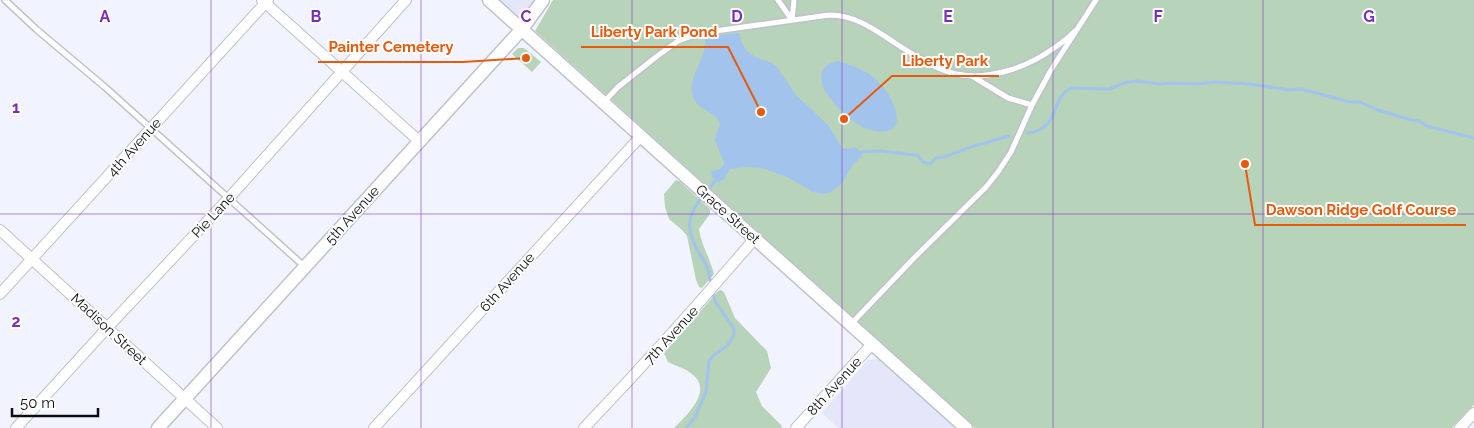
<svg xmlns="http://www.w3.org/2000/svg" width="1474" height="428" viewBox="0 0 1474 428" font-family="Raleway,sans-serif">
	<style>
		.built { fill: #e3e7f9 }
		.green { fill: #b7d3ba }
		.water { fill: #a2c3ec }
		.lines { fill: none; stroke-linecap: round; stroke-linejoin: round }
		.stream { stroke: #a2c3ec; stroke-width: 3 }
		.service-casing { stroke: #bfc1cc; stroke-width: 8 }
		.minor-casing { stroke: #bfc1cc; stroke-width: 12 }
		.tertiary-casing { stroke: #bfc1cc; stroke-width: 15 }
		.service { stroke: #fff; stroke-width: 5 }
		.minor { stroke: #fff; stroke-width: 10 }
		.tertiary { stroke: #fff; stroke-width: 12 }
		.grid { fill: none; stroke: #7b2cbf; stroke-width: 1; stroke-opacity: 0.55 }
		.labels { text-anchor: middle; stroke-width: 4; stroke-linejoin: round; paint-order: stroke }
		.street-label { font-size: 14px; fill: #0c0d10; stroke: #fff }
		.grid-label { font-size: 16px; text-anchor: middle; font-weight: bold; fill: #7b2cbf; stroke: #fff; stroke-width: 4; stroke-linejoin: round; paint-order: stroke }
		.leader { fill: none; stroke: #e8590c; stroke-width: 2 }
		.callout-dot { fill: #e8590c; stroke: #fff; stroke-width: 2 }
		.callout-label { font-size: 15px; text-anchor: middle; font-weight: bold; fill: #e8590c; stroke: #fff; stroke-width: 4; stroke-linejoin: round; paint-order: stroke }
	</style>
	<rect width="100%" height="100%" fill="#f1f4ff"/>
	<g class="built">
		<path d="M500,0H535L520,18Z"/>
		<path d="M879,359L956,428H838L822,413L868,360Z"/>
	</g>
	<g class="green">
		<path d="M553,0H1474V405L1452,428H975L535,31Z"/>
		<path d="M518,48H524L541,62L532,72L512,54Z"/>
		<path d="M676,180L679,181L710,209V214L699,229C701,245 710,258 714,274L702,288L699,287L696,280L687,236L682,230L669,219L665,207L664,194Z"/>
		<path d="M721,290L724,292L735,318L767,351L771,368L756,392L762,406L782,426L781,428H674C686,416 713,391 693,375C687,369 676,366 668,362L664,353L718,291Z"/>
	</g>
	<g class="water">
		<path d="M739,33L741,41L745,49L755,57L772,63L777,67L796,95L829,126L842,148L849,149L855,147L862,152V157L854,163L842,183L831,192L824,194L813,192L787,177L762,168L746,167L730,169L724,179L719,182L712,177L711,171C717,171 723,169 724,163L715,140L720,124C716,111 697,110 693,97C686,76 709,57 705,37Z"/>
		<path d="M838,61C854,66 870,71 881,85C898,103 910,140 870,130C848,124 794,71 838,61Z"/>
	</g>
	<g class="lines">
		<g class="stream">
			<path d="M1028,133C1062,128 1049,99 1071,88L1109,89L1127,82L1137,81L1161,84L1172,83L1197,84L1214,82L1250,84L1289,90L1301,89L1350,102H1360L1375,109L1411,120L1419,121L1427,126L1474,138"/>
			<path d="M862,152L881,151L915,155L918,156L923,162L931,164L935,158L944,157L971,147L1009,136"/>
			<path d="M707,191L716,180"/>
			<path d="M703,196C686,216 686,230 699,253C702,258 707,264 708,270C710,275 710,281 711,286"/>
			<path d="M686,428L695,417L706,392L709,361L714,355L728,345L734,335V329L715,301L713,292"/>
		</g>
		<g class="service-casing">
			<g id="service">
				<path d="M5,0L36,29L106,88L305,267"/>
				<path d="M778,0L792,20"/>
				<path d="M792,20L794,0"/>
				<path d="M972,76L1008,98L1032,105"/>
				<path d="M604,102L618,87L656,57L678,41L692,36L701,33L829,15C855,15 874,29 895,43C914,55 934,69 956,74C989,81 1028,67 1054,48C1062,43 1069,37 1075,31"/>
				<path d="M851,324L914,258L986,187L998,172L1011,152L1032,105L1051,70L1096,0"/>
			</g>
		</g>
		<g class="minor-casing">
			<g id="minor">
				<path d="M262,0L419,141"/>
				<path d="M0,230L217,428"/>
				<path d="M0,294L268,0"/>
				<path d="M16,428L108,327L229,198L406,0"/>
				<path d="M374,428L641,136"/>
				<path d="M584,428C643,366 700,303 755,238"/>
				<path d="M796,428L872,344"/>
				<path d="M1460,428L1474,413"/>
			</g>
		</g>
		<g class="tertiary-casing">
			<g id="tertiary">
				<path d="M489,0L966,428"/>
				<path d="M158,428L522,29L543,0"/>
			</g>
		</g>
		<use href="#service" class="service"/>
		<use href="#minor" class="minor"/>
		<use href="#tertiary" class="tertiary"/>
	</g>
	<path class="grid" d="M211,0V428M421,0V428M632,0V428M842,0V428M1053,0V428M1263,0V428M0,214H1474"/>
	<g class="labels">
		<g class="street-label">
			<text transform="translate(134 147) rotate(-48)" y="5">4th Avenue</text>
			<text transform="translate(728 214) rotate(42)" y="5">Grace Street</text>
			<text transform="translate(213 215) rotate(-47)" y="5">Pie Lane</text>
			<text transform="translate(352 215) rotate(-48)" y="5">5th Avenue</text>
			<text transform="translate(507 282) rotate(-48)" y="5">6th Avenue</text>
			<text transform="translate(109 329) rotate(43)" y="5">Madison Street</text>
			<text transform="translate(671 335) rotate(-48)" y="5">7th Avenue</text>
			<text transform="translate(834 386) rotate(-48)" y="5">8th Avenue</text>
		</g>
	</g>
	<g class="grid-label">
		<text x="105" y="22">A</text>
		<text x="316" y="22">B</text>
		<text x="526" y="22">C</text>
		<text x="737" y="22">D</text>
		<text x="948" y="22">E</text>
		<text x="1158" y="22">F</text>
		<text x="1369" y="22">G</text>
		<text x="16" y="113">1</text>
		<text x="16" y="327">2</text>
	</g>
	<path class="leader" d="M761 112L728 47H581M526 58L463 62H318M844 119L892 76H999M1245 164L1255 225H1466"/>
	<g class="callout-dot">
		<circle cx="761" cy="112" r="5"/>
		<circle cx="526" cy="58" r="5"/>
		<circle cx="844" cy="119" r="5"/>
		<circle cx="1245" cy="164" r="5"/>
	</g>
	<g class="callout-label">
		<text x="654" y="37">Liberty Park Pond</text>
		<text x="391" y="52">Painter Cemetery</text>
		<text x="945" y="66">Liberty Park</text>
		<text x="1361" y="215">Dawson Ridge Golf Course</text>
	</g>
	<path d="M12 408v8h86v-8" fill="none" stroke="#0c0d10" stroke-width="2.5"/>
	<text x="20" y="408" font-size="15" fill="#0c0d10" stroke="#ffffff" stroke-width="4" paint-order="stroke">50 m</text>
</svg>
